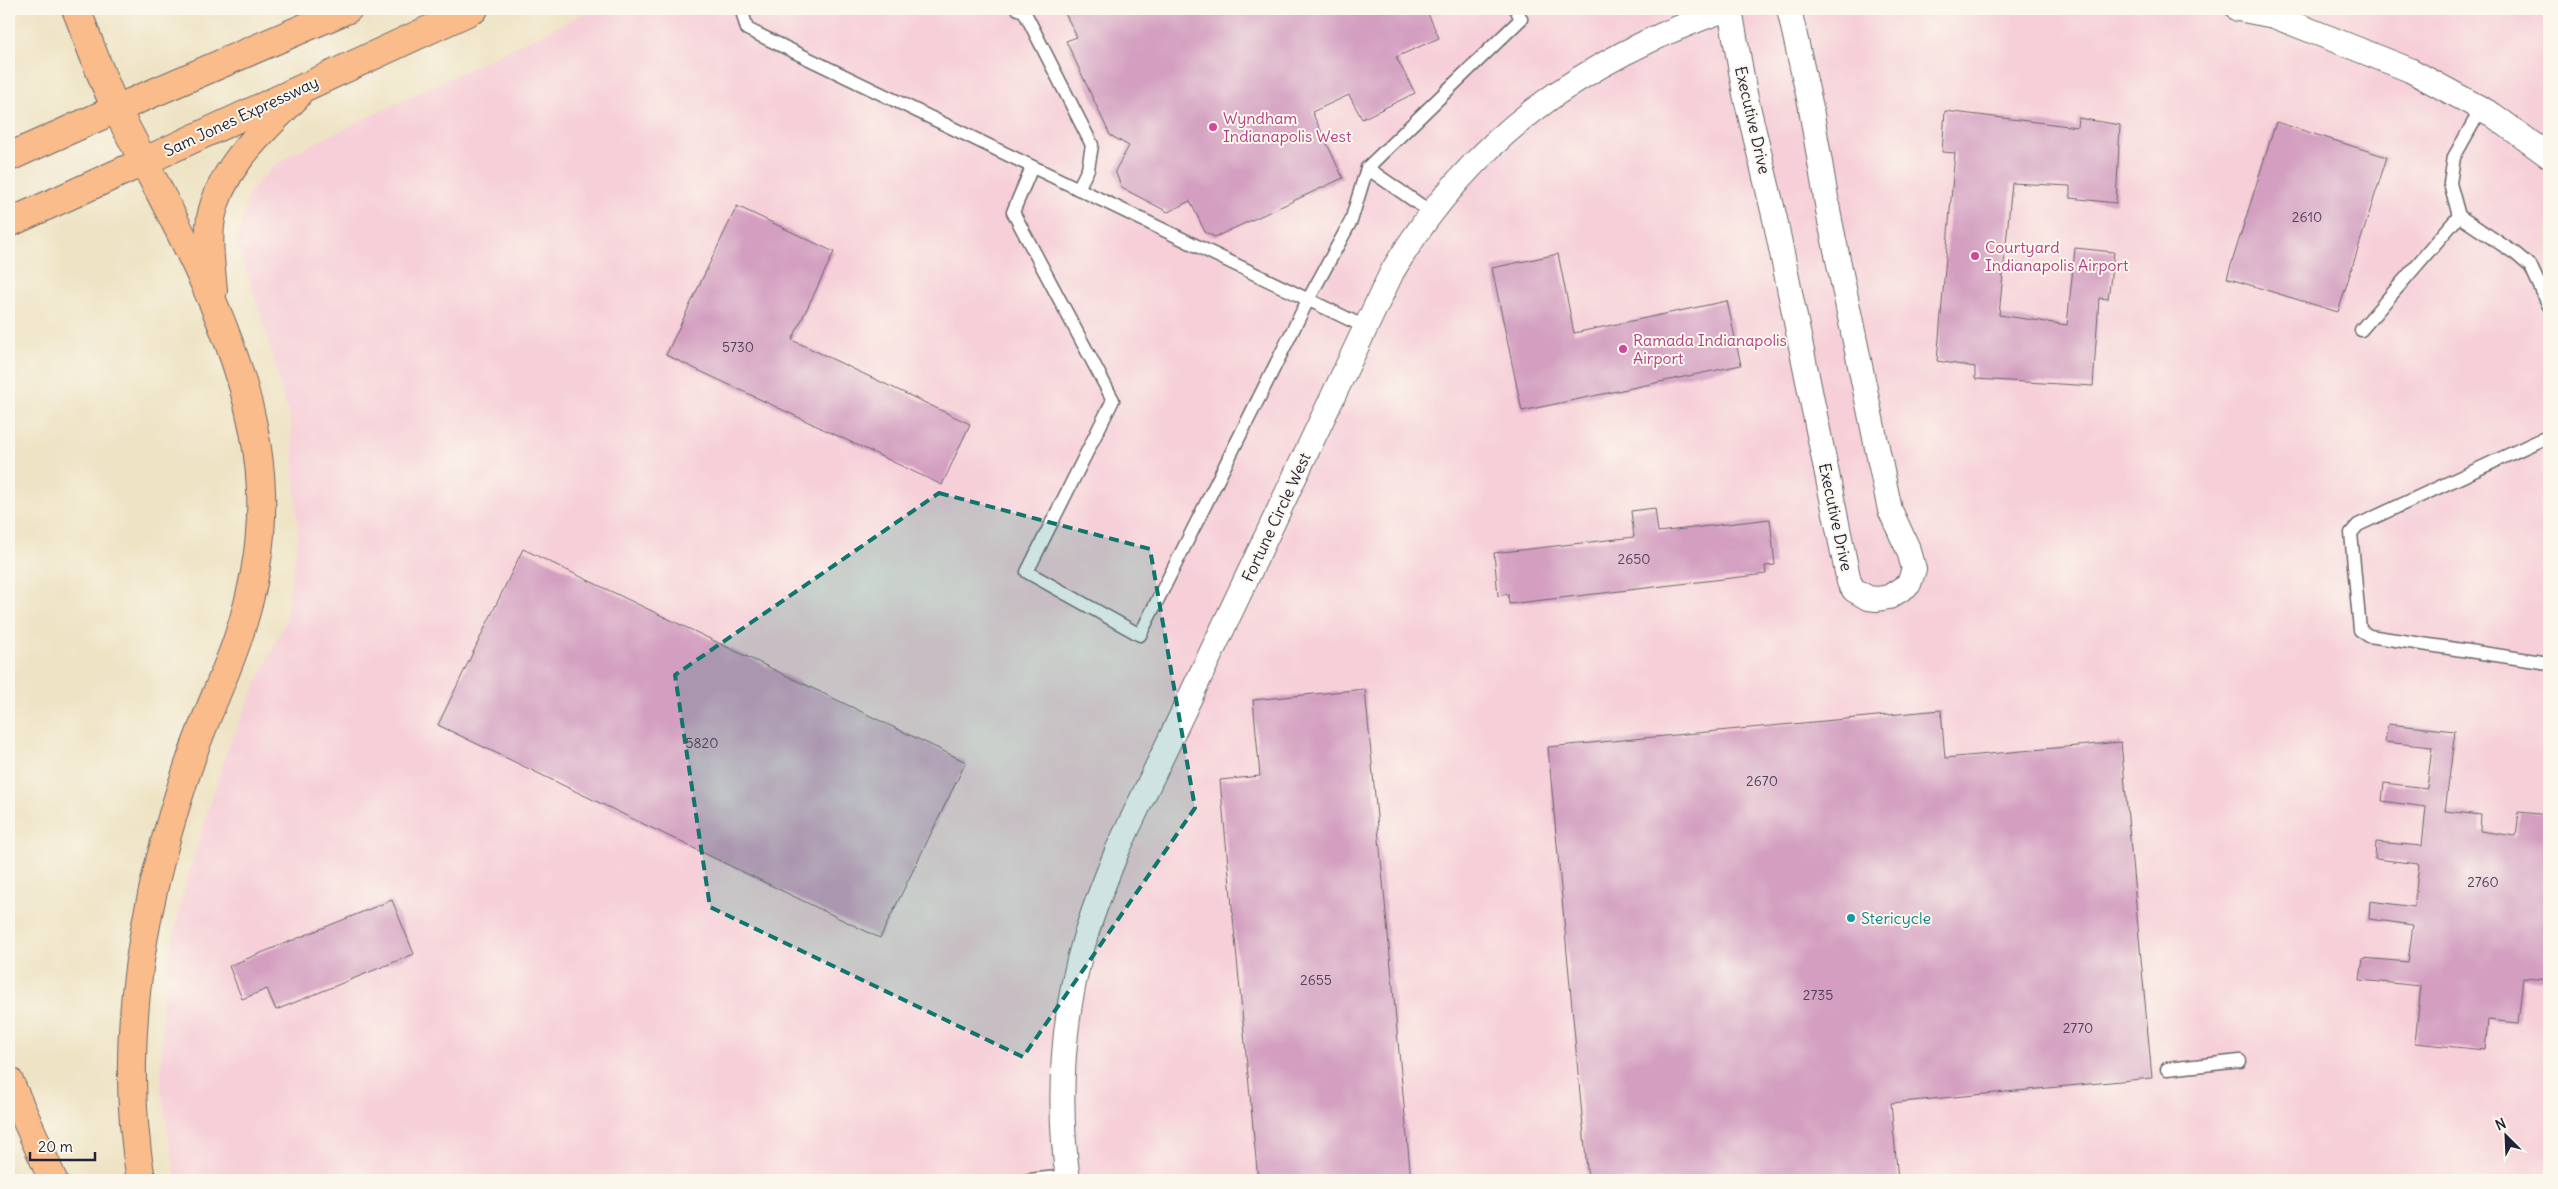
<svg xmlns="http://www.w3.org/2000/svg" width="2558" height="1189" viewBox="0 0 2558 1189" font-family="Delius,sans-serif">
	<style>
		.built { fill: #f6cfd8 }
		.building { fill: #d39ec0 }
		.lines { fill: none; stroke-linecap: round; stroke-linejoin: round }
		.lane-casing { stroke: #69666b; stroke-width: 15 }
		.street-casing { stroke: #69666b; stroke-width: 26 }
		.primary-casing { stroke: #69666b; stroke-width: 30 }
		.highway-casing { stroke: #69666b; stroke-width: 30 }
		.lane { stroke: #fff; stroke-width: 12 }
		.street { stroke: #fff; stroke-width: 24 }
		.primary { stroke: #f9bc8a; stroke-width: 28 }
		.highway { stroke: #f9bc8a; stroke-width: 28 }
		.marked { fill: #0f766e; fill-opacity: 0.2; stroke: #0f766e; stroke-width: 4; stroke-dasharray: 10 6; stroke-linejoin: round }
		.hotel-dot { fill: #d1479c; stroke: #fbf7ec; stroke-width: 2 }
		.culture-dot { fill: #0f9aa8; stroke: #fbf7ec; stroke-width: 2 }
		.labels { text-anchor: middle; stroke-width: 4; stroke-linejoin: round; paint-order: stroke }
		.number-label { font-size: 14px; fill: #4e415c }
		.street-label { font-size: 16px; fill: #22223b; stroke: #fbf7ec }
		.hotel-label { font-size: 16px; fill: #b23c85; stroke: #fbf7ec; text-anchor: start }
		.culture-label { font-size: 16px; fill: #0d838f; stroke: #fbf7ec; text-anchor: start }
	</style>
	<rect width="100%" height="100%" fill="#fbf7ec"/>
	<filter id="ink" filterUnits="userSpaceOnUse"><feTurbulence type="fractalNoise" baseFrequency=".02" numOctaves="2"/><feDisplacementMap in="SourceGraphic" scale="10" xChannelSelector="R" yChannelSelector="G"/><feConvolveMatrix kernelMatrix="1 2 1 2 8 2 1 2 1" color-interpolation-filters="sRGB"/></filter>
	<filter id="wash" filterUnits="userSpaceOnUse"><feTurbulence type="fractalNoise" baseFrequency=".0096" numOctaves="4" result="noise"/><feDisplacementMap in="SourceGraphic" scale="20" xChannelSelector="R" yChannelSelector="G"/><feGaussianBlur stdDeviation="1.12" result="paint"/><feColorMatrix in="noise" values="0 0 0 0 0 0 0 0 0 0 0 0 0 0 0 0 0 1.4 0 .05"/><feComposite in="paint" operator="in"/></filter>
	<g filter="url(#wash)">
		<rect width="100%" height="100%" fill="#eee3c4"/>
		<path class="built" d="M593,9H2549V1180H176L161,1090L163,981L186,883L228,747L285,622L298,535L291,424L262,318L237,243L248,195L272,167L300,150Z"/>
		<g id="blocks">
			<g class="building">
				<path d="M1063,9H1426L1439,38L1396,57L1415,93L1362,119L1349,95L1312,112L1343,178L1215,237L1205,232L1190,201L1168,212L1122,188L1115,171L1129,146L1110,135L1066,41L1077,37Z"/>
				<path d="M1945,111L2077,127L2078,118L2120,125L2116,203L2070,198V186L2012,183L1999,315L2067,325L2075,248L2114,252L2108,299L2099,298L2093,386L1975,379V367L1937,361L1955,153L1942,152Z"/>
				<path d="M2276,122L2387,157L2338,312L2227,278Z"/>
				<path d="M737,206L834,252L792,340L970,424L942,485L666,355Z"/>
				<path d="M1558,254L1574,333L1727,301L1741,365L1522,411L1492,268Z"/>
				<path d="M1655,508L1658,532L1770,519L1775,565L1765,566L1766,574L1509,604L1508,594L1498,596L1494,553L1634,537L1631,511Z"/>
				<path d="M523,549L966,762L880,938L438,725Z"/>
				<path d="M1365,689L1411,1180H1258L1220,780L1260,776L1253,700Z"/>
				<path d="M1941,710L1945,758L2121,742L2152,1078L1891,1103L1898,1180H1588L1548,747Z"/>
				<path d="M2388,724L2455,731L2445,811L2481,815L2480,831L2516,836L2519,812L2549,815V980L2523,978L2518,1023L2488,1020L2485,1050L2415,1043L2421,986L2360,980L2363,958L2408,962L2413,925L2369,919L2370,901L2414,907L2419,864L2375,859L2376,842L2422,846L2426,807L2382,801L2384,783L2427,788L2432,747L2385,742Z"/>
				<path d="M392,900L414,954L276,1010L267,989L242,999L229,966Z"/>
			</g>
		</g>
	</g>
	<g filter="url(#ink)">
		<use href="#blocks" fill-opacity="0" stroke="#69666b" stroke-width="1"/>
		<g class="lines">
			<g class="lane-casing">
				<g id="lane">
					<path d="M744,9L742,11L747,29L1365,327"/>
					<path d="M1018,9L1024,11L1092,145L1088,169L1078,189"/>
					<path d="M2481,109L2454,157L2450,183L2459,216L2516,254L2531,267L2549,306"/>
					<path d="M1032,167L1013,212L1113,400L1027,572L1140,635L1308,300L1351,221L1367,168L1521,19L1516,9"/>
					<path d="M1367,168L1432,213"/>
					<path d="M2361,330L2459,216"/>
					<path d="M2549,436L2358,525L2351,533L2360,630L2369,636L2549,663"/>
					<path d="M2167,1069L2240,1061"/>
					<path d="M1029,1180L1067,1176"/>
				</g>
			</g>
			<g class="street-casing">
				<g id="street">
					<path d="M1730,9L1745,94L1775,219L1849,582L1854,590L1868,598L1877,599L1889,597L1909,584L1914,569L1909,551L1890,510L1829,216L1810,103L1789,9"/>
					<path d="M2238,9L2274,16L2410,70L2493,115L2549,156"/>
					<path d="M1068,1180C1057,1101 1062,1015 1085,938C1094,907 1106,878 1118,849L1392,272C1471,138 1582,60 1727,9"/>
				</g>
			</g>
			<g class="primary-casing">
				<g id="primary">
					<path d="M9,157L116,109"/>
					<path d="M9,223L145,161"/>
				</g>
			</g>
			<g class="highway-casing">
				<g id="highway">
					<path d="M76,9C90,43 101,79 118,112C176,226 256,358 261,490C263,540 253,594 237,641C224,678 207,714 194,750C145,889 116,1033 141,1180"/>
					<path d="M116,109L348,9"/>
					<path d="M145,161L474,9"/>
					<path d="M213,290C211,267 207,241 211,218C221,167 262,132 296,97"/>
					<path d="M9,1081L53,1180"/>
				</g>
			</g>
			<use href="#lane" class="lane"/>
			<use href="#street" class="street"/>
			<use href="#primary" class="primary"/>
			<use href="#highway" class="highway"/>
		</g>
	</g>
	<path class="marked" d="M939,493L1150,549L1195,808L1023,1057L710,907L675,675Z"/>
	<g class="hotel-dot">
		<circle cx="1213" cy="127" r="5"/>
		<circle cx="1975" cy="256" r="5"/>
		<circle cx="1623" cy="349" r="5"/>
	</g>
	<circle class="culture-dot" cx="1851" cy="918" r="5"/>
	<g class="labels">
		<g class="number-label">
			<text x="2307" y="222">2610</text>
			<text x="738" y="352">5730</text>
			<text x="1634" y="564">2650</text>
			<text x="702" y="748">5820</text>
			<text x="1762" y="786">2670</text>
			<text x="2483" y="887">2760</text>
			<text x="1316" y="985">2655</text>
			<text x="1818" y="1000">2735</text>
			<text x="2078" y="1033">2770</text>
		</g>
		<g class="street-label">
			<text transform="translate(241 116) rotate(-25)" y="6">Sam Jones Expressway</text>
			<text transform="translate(1753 120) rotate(77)" y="6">Executive Drive</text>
			<text transform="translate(1276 517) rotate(-65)" y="6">Fortune Circle West</text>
			<text transform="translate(1836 517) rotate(78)" y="6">Executive Drive</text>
		</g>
		<g class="hotel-label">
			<text x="1223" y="124">Wyndham<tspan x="1223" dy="18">Indianapolis West</tspan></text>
			<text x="1985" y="253">Courtyard<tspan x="1985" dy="18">Indianapolis Airport</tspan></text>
			<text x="1633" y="346">Ramada Indianapolis<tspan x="1633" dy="18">Airport</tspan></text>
		</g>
		<g class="culture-label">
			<text x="1861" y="924">Stericycle</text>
		</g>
	</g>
	<rect width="2558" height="1189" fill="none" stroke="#fbf7ec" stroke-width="30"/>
	<g transform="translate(2506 1136) rotate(336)" stroke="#fbf7ec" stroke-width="4" paint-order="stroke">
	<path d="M0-4L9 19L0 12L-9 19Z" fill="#22223b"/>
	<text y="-8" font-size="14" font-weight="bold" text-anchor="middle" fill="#22223b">N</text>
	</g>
	<path d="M30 1152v8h65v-8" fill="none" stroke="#22223b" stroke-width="2.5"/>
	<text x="38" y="1152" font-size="15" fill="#22223b" stroke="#fbf7ec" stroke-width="4" paint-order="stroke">20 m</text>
</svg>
